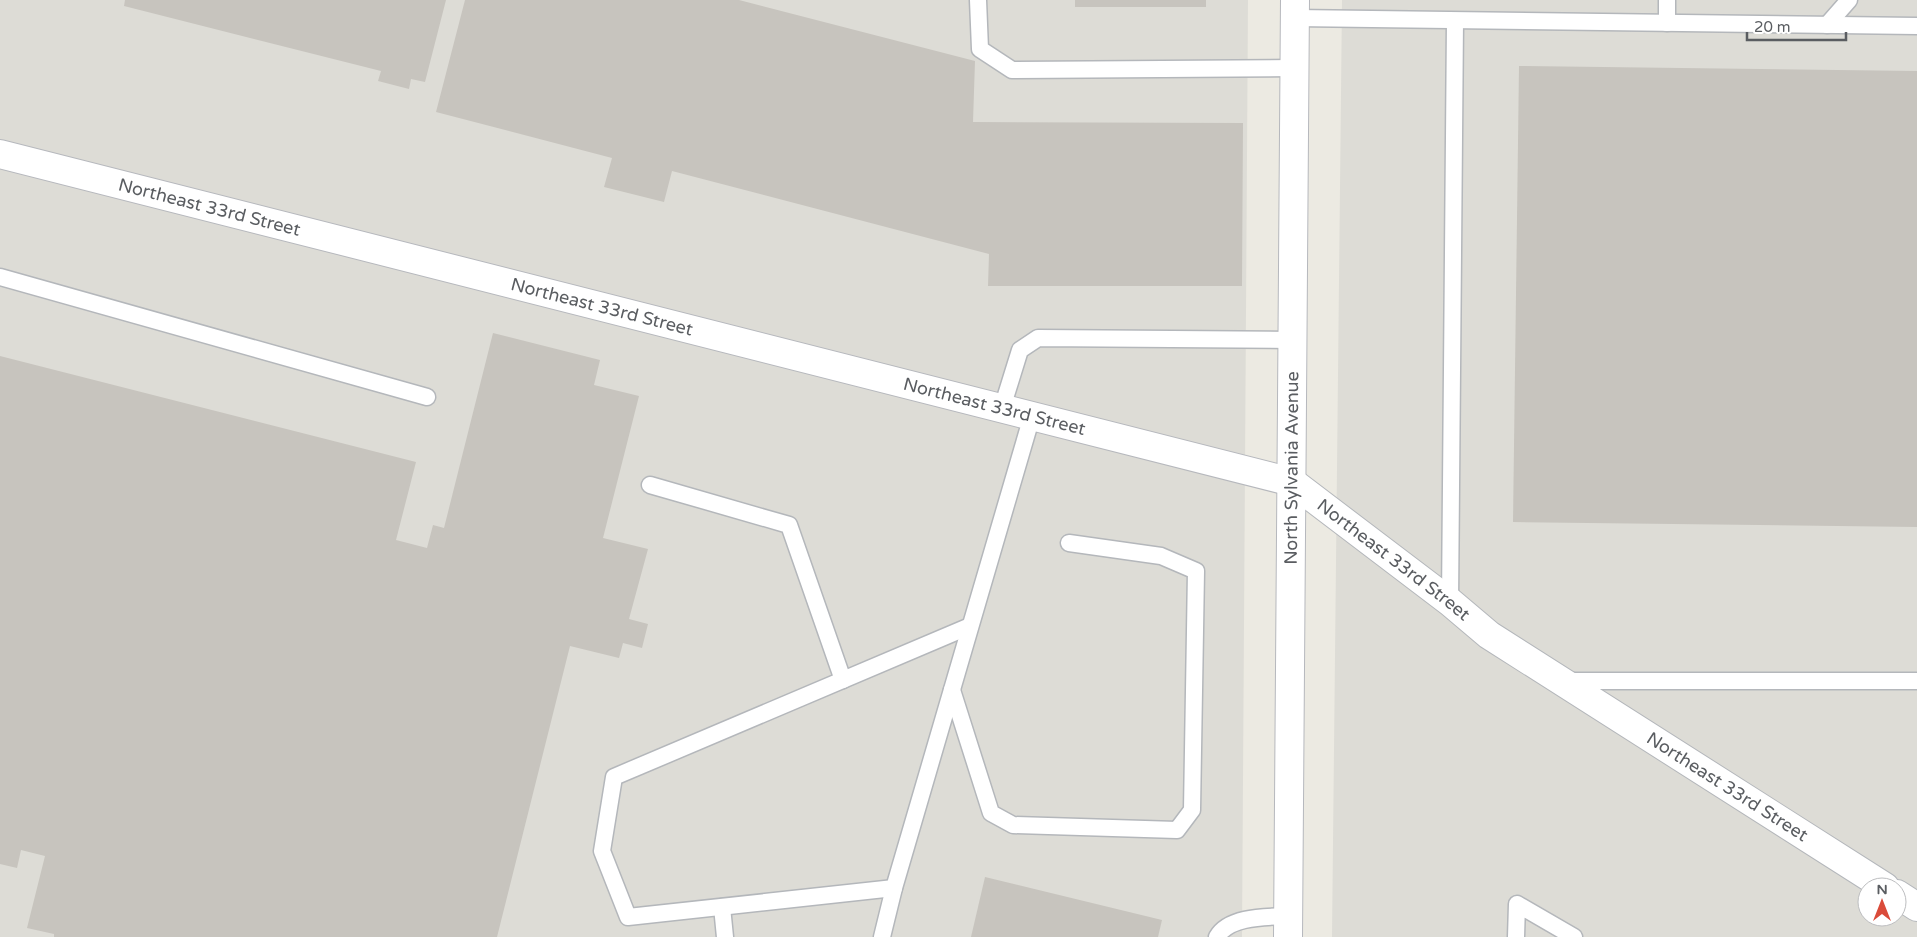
<svg xmlns="http://www.w3.org/2000/svg" width="1917" height="937" viewBox="0 0 1917 937" font-family="'Varela Round',sans-serif">
	<style>
		.industrial { fill: #dddcd6; fill-rule: evenodd }
		.building { fill: #c7c4be }
		.lines { fill: none; stroke-linecap: round; stroke-linejoin: round }
		.lane-casing { stroke: #b4b7bb; stroke-width: 19 }
		.street-casing { stroke: #b4b7bb; stroke-width: 30 }
		.secondary-casing { stroke: #b6b8bd; stroke-width: 30 }
		.lane { stroke: #fff; stroke-width: 16 }
		.street { stroke: #fff; stroke-width: 28 }
		.secondary { stroke: #fff; stroke-width: 28 }
		.labels { text-anchor: middle; stroke-width: 5; stroke-linejoin: round; paint-order: stroke }
		.street-label { font-size: 18px; fill: #5a5d61; stroke: #fff }
	</style>
	<rect width="100%" height="100%" fill="#eceae2"/>
	<g class="industrial">
		<path d="M0,0H1248L1242,937H0Z"/>
		<path d="M1342,0H1917V937H1332ZM1867,887H1897V917H1867Z"/>
	</g>
	<g class="building">
		<path d="M125,0H446L425,82L411,79L409,89L378,81L381,71L124,6Z"/>
		<path d="M465,0H739L975,61L973,122L1243,123L1242,286H988L989,254L672,171L664,202L604,187L612,158L436,112Z"/>
		<rect x="1075" y="0" width="131" height="7"/>
		<path d="M1519,66L1917,71V527L1513,522Z"/>
		<path d="M493,333L600,360L594,385L639,396L603,538L648,549L629,619L648,624L642,648L623,643L619,658L570,646L497,937H54V934L27,928L45,856L21,850L17,868L0,864V356L416,462L396,540L427,548L433,525L444,528Z"/>
		<path d="M985,877L1162,920L1158,937H971Z"/>
	</g>
	<g class="lines">
		<g class="lane-casing">
			<g id="lane">
				<path d="M978,0L980,49L1012,70L1294,68"/>
				<path d="M1295,18L1917,26"/>
				<path d="M1667,23V0"/>
				<path d="M1827,25L1849,0"/>
				<path d="M0,277L427,397"/>
				<path d="M1002,408L1020,350L1038,338L1293,340"/>
				<path d="M650,485L789,525L843,680"/>
				<path d="M1450,602L1455,21"/>
				<path d="M1565,681H1917"/>
				<path d="M952,690L991,813L1013,825L1177,830L1192,810L1196,571L1161,556L1069,543"/>
				<path d="M894,888L628,917L602,851L614,777L970,626"/>
				<path d="M722,907L725,937"/>
				<path d="M882,937L894,888L1032,416"/>
				<path d="M1217,937C1229,916 1267,917 1288,916"/>
				<path d="M1516,937L1517,904L1574,937"/>
			</g>
		</g>
		<g class="street-casing">
			<g id="street">
				<path id="s1" d="M1292,482L1450,602L1489,635L1885,887"/>
				<path d="M1897,894L1917,907"/>
			</g>
		</g>
		<g class="secondary-casing">
			<g id="secondary">
				<path id="s2" d="M0,154L1292,482"/>
				<path id="s3" d="M1288,937L1295,0"/>
			</g>
		</g>
		<use href="#lane" class="lane"/>
		<use href="#street" class="street"/>
		<use href="#secondary" class="secondary"/>
	</g>
	<g class="labels">
		<g class="street-label">
			<text dy="6" stroke="none"><textPath href="#s2" startOffset="216">Northeast 33rd Street</textPath></text>
			<text dy="6" stroke="none"><textPath href="#s2" startOffset="621">Northeast 33rd Street</textPath></text>
			<text dy="6" stroke="none"><textPath href="#s2" startOffset="1026">Northeast 33rd Street</textPath></text>
			<text dy="6" stroke="none"><textPath href="#s3" startOffset="469">North Sylvania Avenue</textPath></text>
			<text dy="6" stroke="none"><textPath href="#s1" startOffset="128">Northeast 33rd Street</textPath></text>
			<text dy="6" stroke="none"><textPath href="#s1" startOffset="532">Northeast 33rd Street</textPath></text>
		</g>
	</g>
	<g transform="translate(1882 902)"><circle r="24" fill="#ffffff" stroke="#bdbec0"/>
	<path d="M0-4L9 19L0 12L-9 19Z" fill="#da4b3a"/>
	<text y="-8" font-size="14" font-weight="bold" text-anchor="middle" fill="#5a5d61">N</text>
	</g>
	<path d="M1747 32v8h99v-8" fill="none" stroke="#5a5d61" stroke-width="2.5"/>
	<text x="1754" y="32" font-size="15" fill="#5a5d61" stroke="#ffffff" stroke-width="4" paint-order="stroke">20 m</text>
</svg>
